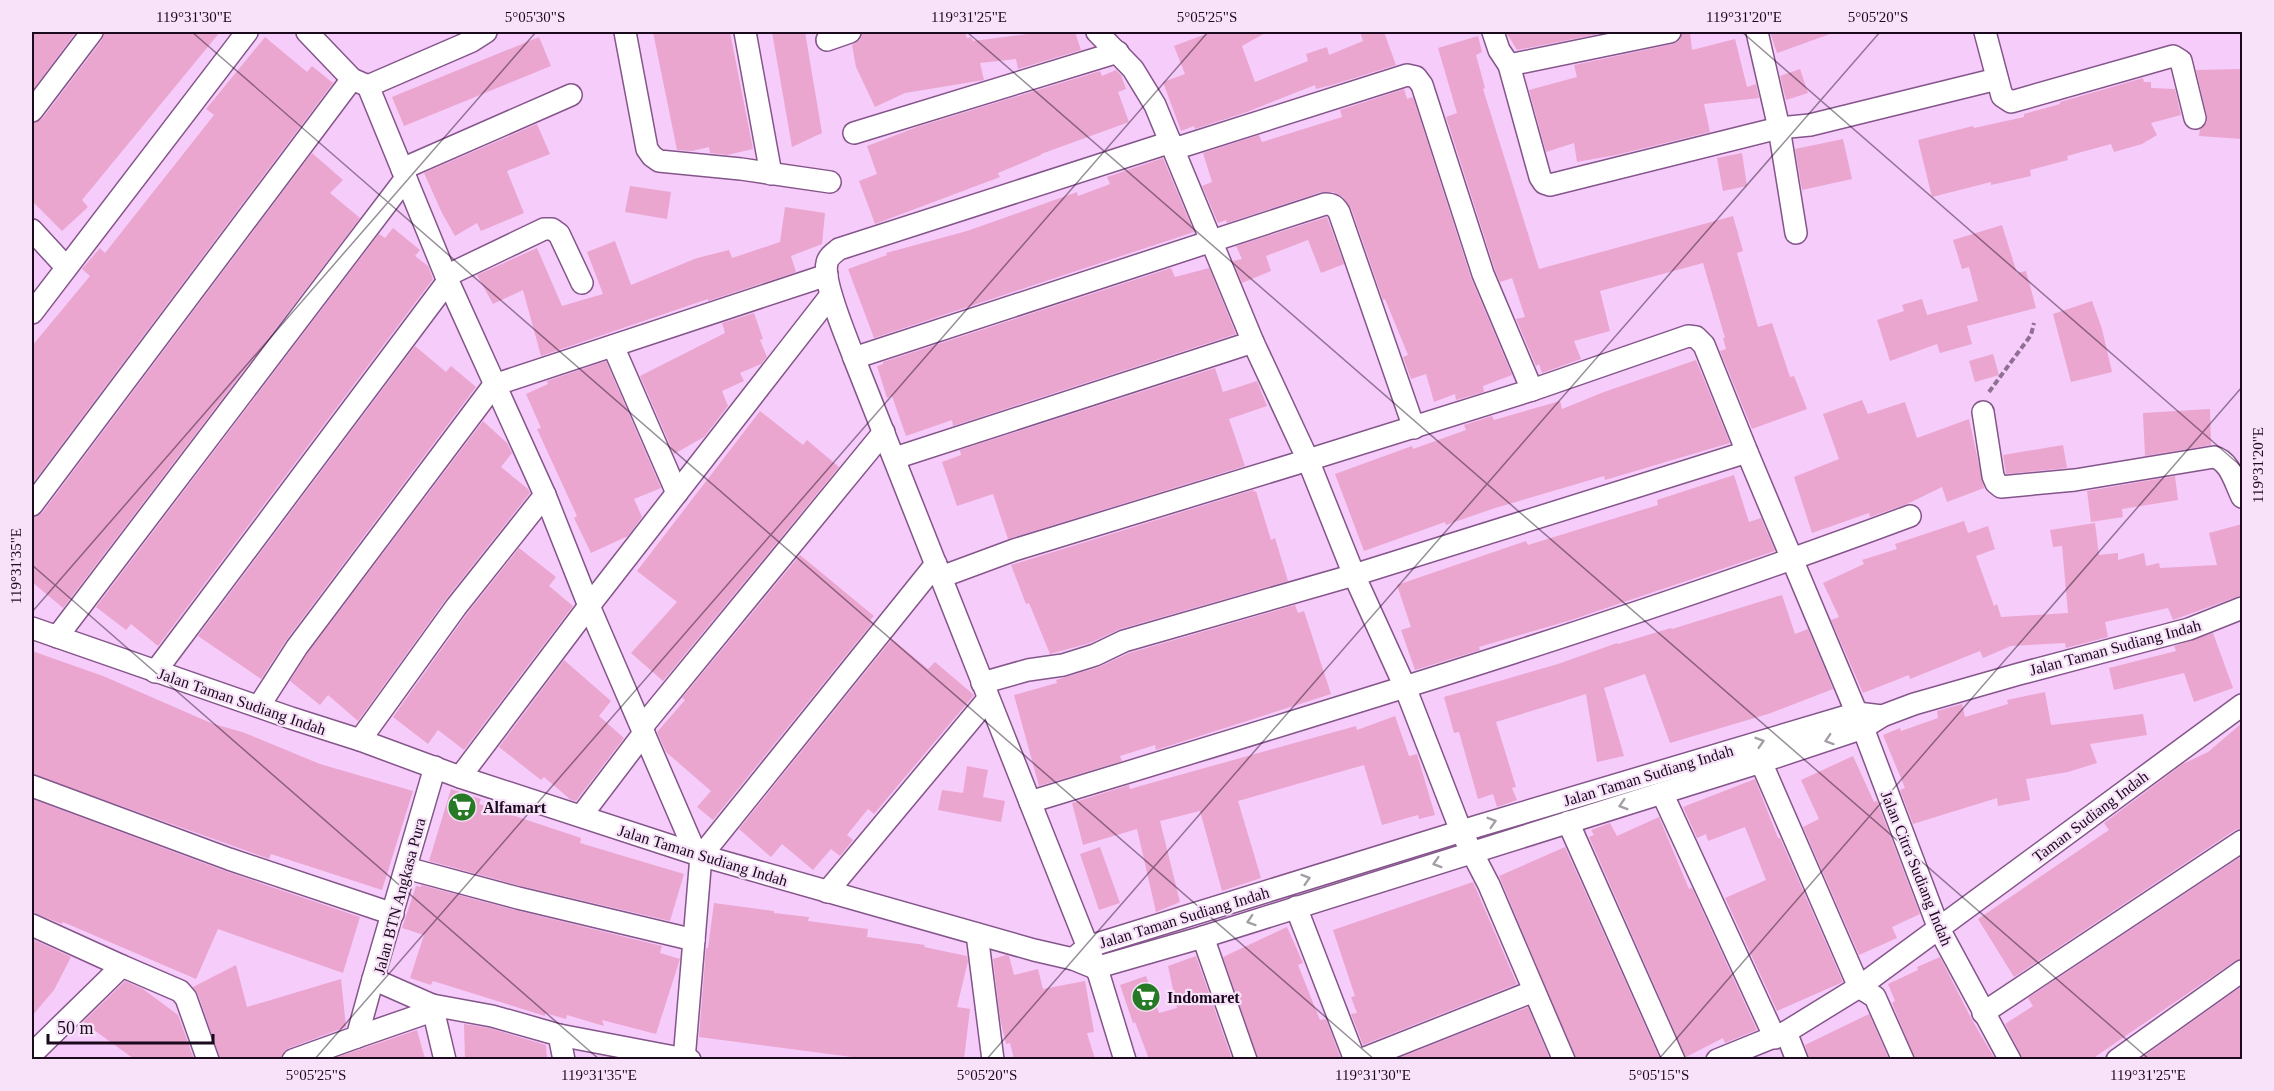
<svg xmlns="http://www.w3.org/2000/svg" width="2274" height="1091" viewBox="0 0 2274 1091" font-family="Georgia,serif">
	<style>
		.building { fill: #eaa6cf }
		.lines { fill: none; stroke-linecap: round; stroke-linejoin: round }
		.minor-casing { stroke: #84558a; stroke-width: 24 }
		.path { stroke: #8f7092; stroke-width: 4; stroke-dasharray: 6 3; stroke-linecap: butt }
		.minor { stroke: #fff; stroke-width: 21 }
		.oneway { stroke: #a49da5 }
		.ticks { fill: none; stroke: #1b091d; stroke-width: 1.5; stroke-opacity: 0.45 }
		.labels { text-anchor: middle; stroke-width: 4.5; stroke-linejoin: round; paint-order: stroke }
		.street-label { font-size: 16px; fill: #1b091d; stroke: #f7e2f9 }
		.poi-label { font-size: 16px; font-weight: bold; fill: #1b091d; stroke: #f7e2f9; text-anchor: start }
		.neatline { fill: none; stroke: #1b091d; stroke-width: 2 }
		.ticks-label { font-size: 15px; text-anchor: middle; fill: #1b091d }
	</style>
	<rect width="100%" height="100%" fill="#f6ccfb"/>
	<g class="building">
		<path d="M32,32H76L32,91Z"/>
		<path d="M104,32H220L82,200L88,207L62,231L32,201V124L42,119L102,40Z"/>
		<path d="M653,32H730L753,149L727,155L710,153L709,147L692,151L677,150Z"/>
		<path d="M772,32H805L822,133L792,147Z"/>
		<path d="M862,32H965L967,38L971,37L973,41L1043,32H1075L1081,50L1018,69L1016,59L980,63L984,80L905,93L875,107L856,67L852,45L860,40Z"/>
		<path d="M1211,32H1267L1242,46L1255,82L1308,61L1306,54L1327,47L1329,55L1363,41L1360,32H1384L1396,65L1332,85L1316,89L1315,85L1247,112L1195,129L1194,126L1181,131L1163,82L1185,74L1174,46Z"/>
		<path d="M1506,32H1609L1517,50Z"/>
		<path d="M1682,32H1690L1692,50L1735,39L1747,87L1756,84L1759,98L1704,104L1710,132L1616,155L1577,162L1574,143L1546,152L1529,90L1577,77L1574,65L1673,44L1679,41Z"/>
		<path d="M1770,32H1830V34L1777,53Z"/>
		<path d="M1478,36L1482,52L1476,55L1485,88L1483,89L1539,269L1733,216L1743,251L1737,253L1758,327L1772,323L1790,377L1794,376L1807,409L1752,429L1720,351L1726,349L1723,338H1725L1703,263L1600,291L1610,331L1574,341L1581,359L1542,373L1539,364L1536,366L1516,319L1525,317L1512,278L1500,282L1495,270L1446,117L1457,113L1438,48Z"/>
		<path d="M265,37L307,72L312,66L333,83L32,484V346L90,276L82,269L100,248L105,253L214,115L206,109Z"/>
		<path d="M539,37L551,66L404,126L392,97Z"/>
		<path d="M1800,69L1808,93L1786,100L1780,76Z"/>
		<path d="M2242,69V139L2199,136L2200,129L2207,122V116L2196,70Z"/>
		<path d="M1116,70L1121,75L1126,89L1118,92L1129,122L1041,154V155L998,173L1000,177L875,224L859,181L877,174L867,146L917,127L1100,71L1102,76Z"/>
		<path d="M2143,78L2144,82H2151V88L2175,89L2181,115L2151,123L2157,135L2142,144L2114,152L2111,144L2067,156L2068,160L2030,170L2031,176L1991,185V182L1932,197L1918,140L1973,126L1974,128L2024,117V114L2060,104V102Z"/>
		<path d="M1404,89L1407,99L1413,97L1471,278L1512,375L1483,386L1484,392L1456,400L1455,394L1434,402L1426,374L1411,379L1403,357L1408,355L1385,299L1383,300L1351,208L1343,197L1333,192H1321L1227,223L1226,220L1218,223L1202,186L1212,182L1203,153L1259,135L1262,142L1342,117L1340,110Z"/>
		<path d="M537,124L550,154L507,171L524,213L481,231L477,223L455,236L442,213L424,173Z"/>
		<path d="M1843,139L1852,179L1802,190L1795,149Z"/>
		<path d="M312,153L343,180L330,193L360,218L63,608L32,582V518L42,513Z"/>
		<path d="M1742,153L1747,186L1723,191L1717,158Z"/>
		<path d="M1163,158L1194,232L874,338L848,269L887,255L886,253L967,231L1077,192L1078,196L1110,184L1107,177Z"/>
		<path d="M630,186L671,192L667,219L625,212Z"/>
		<path d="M785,207L825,213L822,244L791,256L796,272L708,301V299L541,356L523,290L493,304L477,275L537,248L562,306L603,294L587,252L615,241L631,285L697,258L729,250L732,258L780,242Z"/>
		<path d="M1327,217L1344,264L1321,273L1308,240L1266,256L1271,271L1242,283L1233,261L1242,259L1236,246Z"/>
		<path d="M2002,225L2017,273L2026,271L2036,308L1967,326L1972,344L1940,353L1937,344L1890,361L1877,320L1904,311L1902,305L1922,299L1927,315L1978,301L1969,267L1962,269L1953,240Z"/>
		<path d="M393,228L420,250L415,256L428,266L433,279L158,646L131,624L126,630L96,607L379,234L385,238Z"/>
		<path d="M1171,268L1175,277L1209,268L1236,334L953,426L952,420L906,436L892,396L887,398L877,366L883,364V362Z"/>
		<path d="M2092,301L2102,329L2112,372L2071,382L2053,314Z"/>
		<path d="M754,313L763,339L760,340L767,357L761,364L740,373L744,381L722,391L728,406L704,437L674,454L640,376L725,333L722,323Z"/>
		<path d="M415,346L446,372L451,366L476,387L287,639L261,679L198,636Z"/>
		<path d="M1993,354L1999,375L1975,382L1969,361Z"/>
		<path d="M1696,360L1730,443L1605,480L1604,476L1492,509L1446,525L1445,522L1364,551L1335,474L1412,446L1413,449L1466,430L1464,425L1492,416L1494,420L1560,401L1562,409L1604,392Z"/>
		<path d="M606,361L661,488L634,499L642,517L628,536L591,553L574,518L577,516L537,429L541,428L526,394L548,384L547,381Z"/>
		<path d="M1215,368L1223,392L1257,381L1267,406L1229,419L1245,466L1008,539L993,494L957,506L942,462L961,455L960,450Z"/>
		<path d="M1862,400L1868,414L1905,402L1917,438L1969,419L1984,488L1947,502L1942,487L1907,504L1870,517L1869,513L1812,533L1794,477L1839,459L1823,414Z"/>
		<path d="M2210,409L2211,445L2145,456L2143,413Z"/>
		<path d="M760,411L803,445L807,440L839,467L663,681L631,653L677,602L637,571Z"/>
		<path d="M483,421L507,443L512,453L501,467L528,489L530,493L446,599L358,721L328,695L320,705L290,681L307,654Z"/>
		<path d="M2063,445L2067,468L2006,474L2003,455Z"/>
		<path d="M1734,475L1749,522L1761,518L1775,551L1568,621L1479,647L1480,650L1415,670L1401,630L1411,627L1397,585L1526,541L1528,545L1658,505L1657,500Z"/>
		<path d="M2175,476L2178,500L2122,509L2123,517L2091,522L2087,491Z"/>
		<path d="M1253,490L1254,492L1256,491L1271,540L1275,538L1288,581L1120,629L1090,643L1050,654L1029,603L1026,604L1011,565Z"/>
		<path d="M1964,521L1968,533L1988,526L1995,549L1976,556L1994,606L1997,604L2001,617L2068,613L2062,546L2053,547L2050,530L2095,523L2099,555L2118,553V560L2144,553L2146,566L2159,563L2160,568L2217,565L2209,533L2242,524V595L2173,620L2168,608L2105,622L2108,637L2066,648L2065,643L2011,646L1983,658L1980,651L1910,679L1909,675L1863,693L1831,620L1839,617L1823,583L1864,564L1862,560L1897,549L1895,544Z"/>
		<path d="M519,548L556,577L549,586L573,606L464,750L438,730L428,744L393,717L466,615Z"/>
		<path d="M800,555L874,616L870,620L873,622L713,820L697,807L711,791L666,752L657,732L685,700L682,698Z"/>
		<path d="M1782,595L1795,634L1808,629L1833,689L1768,714L1670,743L1645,674L1604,688L1624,756L1597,762L1586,694L1496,722L1516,787L1512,788L1517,800L1497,807L1493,794L1478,799L1459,732L1454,733L1444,697L1558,664L1617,643L1618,644L1671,628L1672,629Z"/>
		<path d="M1295,605L1298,613L1304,611L1331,694L1156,750L1155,745L1120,756L1122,761L1039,786L1014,695L1057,683L1056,680L1099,667L1129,653Z"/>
		<path d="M2213,633L2233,688L2194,702L2184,673L2114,690L2109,668L2176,651L2174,646Z"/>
		<path d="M892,639L928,669L935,662L974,695L874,814L868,809L847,835L853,840L840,856L831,849L813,870L782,844L771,857L739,829Z"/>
		<path d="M32,651L103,676L211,723L245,733L320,764L413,791L382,890L271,854L269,859L32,774Z"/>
		<path d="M564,660L611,701L599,716L624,738L576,801L571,800L544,777L541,780L499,747Z"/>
		<path d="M2045,692L2051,725L2143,714L2147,735L2090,744L2097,763L2068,772L2026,779L2030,800L1998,806L1997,798L1913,824L1900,790L1905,788L1883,735L1900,728L1901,731L1938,718L1937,711L1962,704L1965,717L2008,704L2007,700Z"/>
		<path d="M1395,716L1409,756L1417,754L1435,815L1419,819L1418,815L1382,825L1364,765L1238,801L1261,878L1222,891L1200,811L1160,821L1180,902L1156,912L1137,829L1083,845L1072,803L1129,785L1130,789L1165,779L1356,726L1357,730Z"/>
		<path d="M2242,723V828L2235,830L2014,977L1978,919L2109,830L2104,823L2183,764L2208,752Z"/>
		<path d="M1853,756L1874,802L1877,801L1920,914L1892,927L1897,938L1859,955L1803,827L1819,819L1801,780Z"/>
		<path d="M967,766L988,770L983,797L1005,801L1001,822L938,810L942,790L963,793Z"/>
		<path d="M1755,779L1778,838H1780L1843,982L1777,1011L1725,898L1766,880L1745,827L1708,841L1706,834L1697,838L1683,807Z"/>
		<path d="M451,789L481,799L479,804L581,838L580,843L684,874L670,921L521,886L429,861Z"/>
		<path d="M32,799L225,871L360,917L343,973L218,929L196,979L63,922L62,924L32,912Z"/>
		<path d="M1659,817L1689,889L1692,888L1757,1030L1725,1043L1723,1038L1686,1057L1589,837L1594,835L1591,830L1610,823L1617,836Z"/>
		<path d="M1100,847L1120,903L1099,910L1080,854Z"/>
		<path d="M1565,847L1660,1059H1576L1499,876Z"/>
		<path d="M2242,856V959L2235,961L2092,1059H2023L2005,1024L2033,1006L2028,998Z"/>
		<path d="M1473,882L1517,984L1363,1045L1351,1014L1357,1013L1351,997L1355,996L1333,930Z"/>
		<path d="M421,885L515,910L662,946L660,953L680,959L656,1034L602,1020L604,1026L567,1015L566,1019L545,1013V1016L433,981L431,985L410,978L424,935L402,928L416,886L421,887Z"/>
		<path d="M714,903L774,911V913L809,917L808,921L868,929L867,937L925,945L924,947L967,956L968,961L957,1007L970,1009L964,1059H867L699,1037L706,948H708Z"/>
		<path d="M1287,927L1303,963L1298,965L1320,1020L1326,1019L1341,1059H1258L1223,957Z"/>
		<path d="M32,939L71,957L54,990L32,1016Z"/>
		<path d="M1006,955L1009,956L1014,975L1038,969L1043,989L1085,981L1094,1032L1087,1033L1095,1059H1014L1010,1043L1006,1044L1000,1018L993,959Z"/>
		<path d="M1196,956L1232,1059H1149L1135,1022L1133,1023L1120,985L1146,976L1159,1013L1177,1008L1168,966Z"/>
		<path d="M1940,957L1972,1020L1995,1059H1915L1892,1003L1895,1001L1888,984L1918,970L1917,967Z"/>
		<path d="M236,965L247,1007L341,979L346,1027L289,1048L283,1052L281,1059H220L198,994L193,987Z"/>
		<path d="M125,981L143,989L178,1015L194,1059H134L83,1022Z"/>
		<path d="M2242,986V1059H2140Z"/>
		<path d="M1528,1007L1550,1059H1396Z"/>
		<path d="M1869,1014L1889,1059H1809L1805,1045Z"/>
		<path d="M464,1024L489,1028L546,1045L547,1059H465Z"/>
		<path d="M417,1030L425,1059H332L361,1049Z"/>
	</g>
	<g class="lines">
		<g class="minor-casing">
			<g id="minor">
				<path d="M307,32L352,79L368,86L448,281L545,495L589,606L696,854"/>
				<path d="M625,32L647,149L652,156L659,161L741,169L830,182"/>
				<path d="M745,32L771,174"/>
				<path d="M1493,32L1499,50L1509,65L1670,32"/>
				<path d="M1757,32L1779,128L1796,233"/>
				<path d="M1985,32L2002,96L2011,102L2173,56L2181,61L2195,118"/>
				<path d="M827,40L850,32"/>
				<path d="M1509,65L1540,177L1544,183L1550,185L1779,128L1810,125L1997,79"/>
				<path d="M368,86L472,41L486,32"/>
				<path d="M32,111L92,32"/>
				<path d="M854,133L1118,52"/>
				<path d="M1174,149L1407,75L1416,77L1422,85L1483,274L1532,390"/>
				<path d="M402,169L571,95"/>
				<path d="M32,230L66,267"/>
				<path d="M446,276L544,229H552L559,234L582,283"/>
				<path d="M32,313L247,32"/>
				<path d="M613,346L677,493"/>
				<path d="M854,358L1325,204C1333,204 1335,206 1339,212L1414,428"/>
				<path d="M1983,412L1993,476L1996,483L2001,487L2075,480L2214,457C2230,461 2235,483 2242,497"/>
				<path d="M895,458L1253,342"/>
				<path d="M32,505L352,79"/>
				<path d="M941,577L1014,550L1308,460L1253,342L1155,105L1133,69L1097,32"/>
				<path d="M32,628L291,718L360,740L460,777L696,854L1034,950L1073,959L1095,968L1203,937L1761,762L1863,728L1882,716"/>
				<path d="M57,637L406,178"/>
				<path d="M155,672L448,281"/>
				<path d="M982,683L1028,670L1063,665L1095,655L1124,641L1354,575L1747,452"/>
				<path d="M259,706L297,647L494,385L827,275"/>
				<path d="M642,727L884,432"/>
				<path d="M360,740L456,607L545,495"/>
				<path d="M1761,762L1859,987L1875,997L1903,1060"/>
				<path d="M435,767L373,979L432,1005L445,1060"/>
				<path d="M460,777L589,606L831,295"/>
				<path d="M32,786L229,859L393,914"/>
				<path d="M1662,793L1775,1038"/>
				<path d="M1030,802L854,358C847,338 822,282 827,263C828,257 834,253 839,249L1171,142"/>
				<path d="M581,816L644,733"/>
				<path d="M1568,822L1674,1060"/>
				<path d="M406,868L518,898L694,940"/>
				<path d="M827,892L988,699"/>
				<path d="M1296,907L1355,1060"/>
				<path d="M32,925L122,966"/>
				<path d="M977,934L993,1060"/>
				<path d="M1203,937L1246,1060"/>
				<path d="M1073,959L1087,947L1478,826L1857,713L1882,716L1914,704L2019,674L2189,629L2242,608"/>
				<path d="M432,1005L492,1016L559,1035L564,1060"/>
				<path d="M1983,1013L2242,841"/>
				<path d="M1786,1032L1797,1060"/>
				<path d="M559,1035L690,1060"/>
				<path d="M357,1037L432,1011"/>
				<path d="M32,1054L122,966L180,991L186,998L208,1060"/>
				<path d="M293,1060L357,1037L373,979"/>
				<path d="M684,1060L701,856L936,564"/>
				<path d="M1125,1060L1099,975L1030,802C1325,712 1621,624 1910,516"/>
				<path d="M1360,1060L1534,991"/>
				<path d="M1564,1060L1489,885L1461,831L1405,687L1354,575L1308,460L1532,390L1688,336L1696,337L1704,345L1747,452L1863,728L1939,929L2010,1060"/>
				<path d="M1717,1060L1786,1032L1859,987L2242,705"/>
				<path d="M2117,1060L2242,971"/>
			</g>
		</g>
		<path class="path" d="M1989,392L2031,335L2034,323"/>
		<use href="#minor" class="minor"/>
	</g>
	<defs><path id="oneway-chevron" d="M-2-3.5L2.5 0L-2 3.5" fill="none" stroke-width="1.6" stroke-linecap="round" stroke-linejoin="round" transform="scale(1.5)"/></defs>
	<g class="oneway">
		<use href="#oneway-chevron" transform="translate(1829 740) rotate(162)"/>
		<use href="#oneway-chevron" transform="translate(1760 742) rotate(-17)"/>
		<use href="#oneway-chevron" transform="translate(1623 805) rotate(163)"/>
		<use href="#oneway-chevron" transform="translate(1492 822) rotate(-17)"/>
		<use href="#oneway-chevron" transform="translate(1437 863) rotate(163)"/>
		<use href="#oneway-chevron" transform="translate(1306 879) rotate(-17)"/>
		<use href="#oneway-chevron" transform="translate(1251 921) rotate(162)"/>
	</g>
	<path class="ticks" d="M192,32L1375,1060M967,32L2150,1060M1742,32L2242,467M32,565L600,1060M32,612L536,32M314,1060L1208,32M986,1060L1880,32M1658,1060L2242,387"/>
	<defs>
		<g id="supermarket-disc" transform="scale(1.5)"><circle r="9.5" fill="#277a25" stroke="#f7e2f9"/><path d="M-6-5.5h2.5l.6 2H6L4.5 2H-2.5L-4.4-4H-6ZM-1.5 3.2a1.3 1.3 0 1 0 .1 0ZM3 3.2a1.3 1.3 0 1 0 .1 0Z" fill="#fff"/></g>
	</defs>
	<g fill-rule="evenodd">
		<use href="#supermarket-disc" x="462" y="807"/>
		<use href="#supermarket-disc" x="1146" y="997"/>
	</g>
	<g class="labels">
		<g class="street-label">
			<text transform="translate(2115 647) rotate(-15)" y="6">Jalan Taman Sudiang Indah</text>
			<text transform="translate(242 701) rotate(19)" y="6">Jalan Taman Sudiang Indah</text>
			<text transform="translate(1648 775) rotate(-17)" y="6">Jalan Taman Sudiang Indah</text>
			<text transform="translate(2090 816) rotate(-37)" y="6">Taman Sudiang Indah</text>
			<text transform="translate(703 855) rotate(17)" y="6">Jalan Taman Sudiang Indah</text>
			<text transform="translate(1917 868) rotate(68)" y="6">Jalan Citra Sudiang Indah</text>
			<text transform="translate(399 896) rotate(-75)" y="6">Jalan BTN Angkasa Pura</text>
			<text transform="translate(1184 917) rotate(-17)" y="6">Jalan Taman Sudiang Indah</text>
		</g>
		<g class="poi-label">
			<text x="483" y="813">Alfamart</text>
			<text x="1167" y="1003">Indomaret</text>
		</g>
	</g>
	<rect width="2274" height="1091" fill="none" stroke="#f7e2f9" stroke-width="66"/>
	<path d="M48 1034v9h165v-9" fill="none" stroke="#1b091d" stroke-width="3"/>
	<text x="57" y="1034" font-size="18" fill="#1b091d" stroke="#f7e2f9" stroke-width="4.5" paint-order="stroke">50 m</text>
	<rect x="33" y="33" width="2208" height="1025" class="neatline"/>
	<g class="ticks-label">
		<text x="194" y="22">119°31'30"E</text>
		<text x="535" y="22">5°05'30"S</text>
		<text x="969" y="22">119°31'25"E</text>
		<text x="1207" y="22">5°05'25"S</text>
		<text x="1744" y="22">119°31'20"E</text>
		<text x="1878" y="22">5°05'20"S</text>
		<text transform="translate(2258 465) rotate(-90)" y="5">119°31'20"E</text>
		<text transform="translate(16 566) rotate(-90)" y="5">119°31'35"E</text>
		<text x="316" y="1080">5°05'25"S</text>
		<text x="599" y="1080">119°31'35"E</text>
		<text x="987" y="1080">5°05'20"S</text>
		<text x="1373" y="1080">119°31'30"E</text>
		<text x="1659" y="1080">5°05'15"S</text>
		<text x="2148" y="1080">119°31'25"E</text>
	</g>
</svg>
